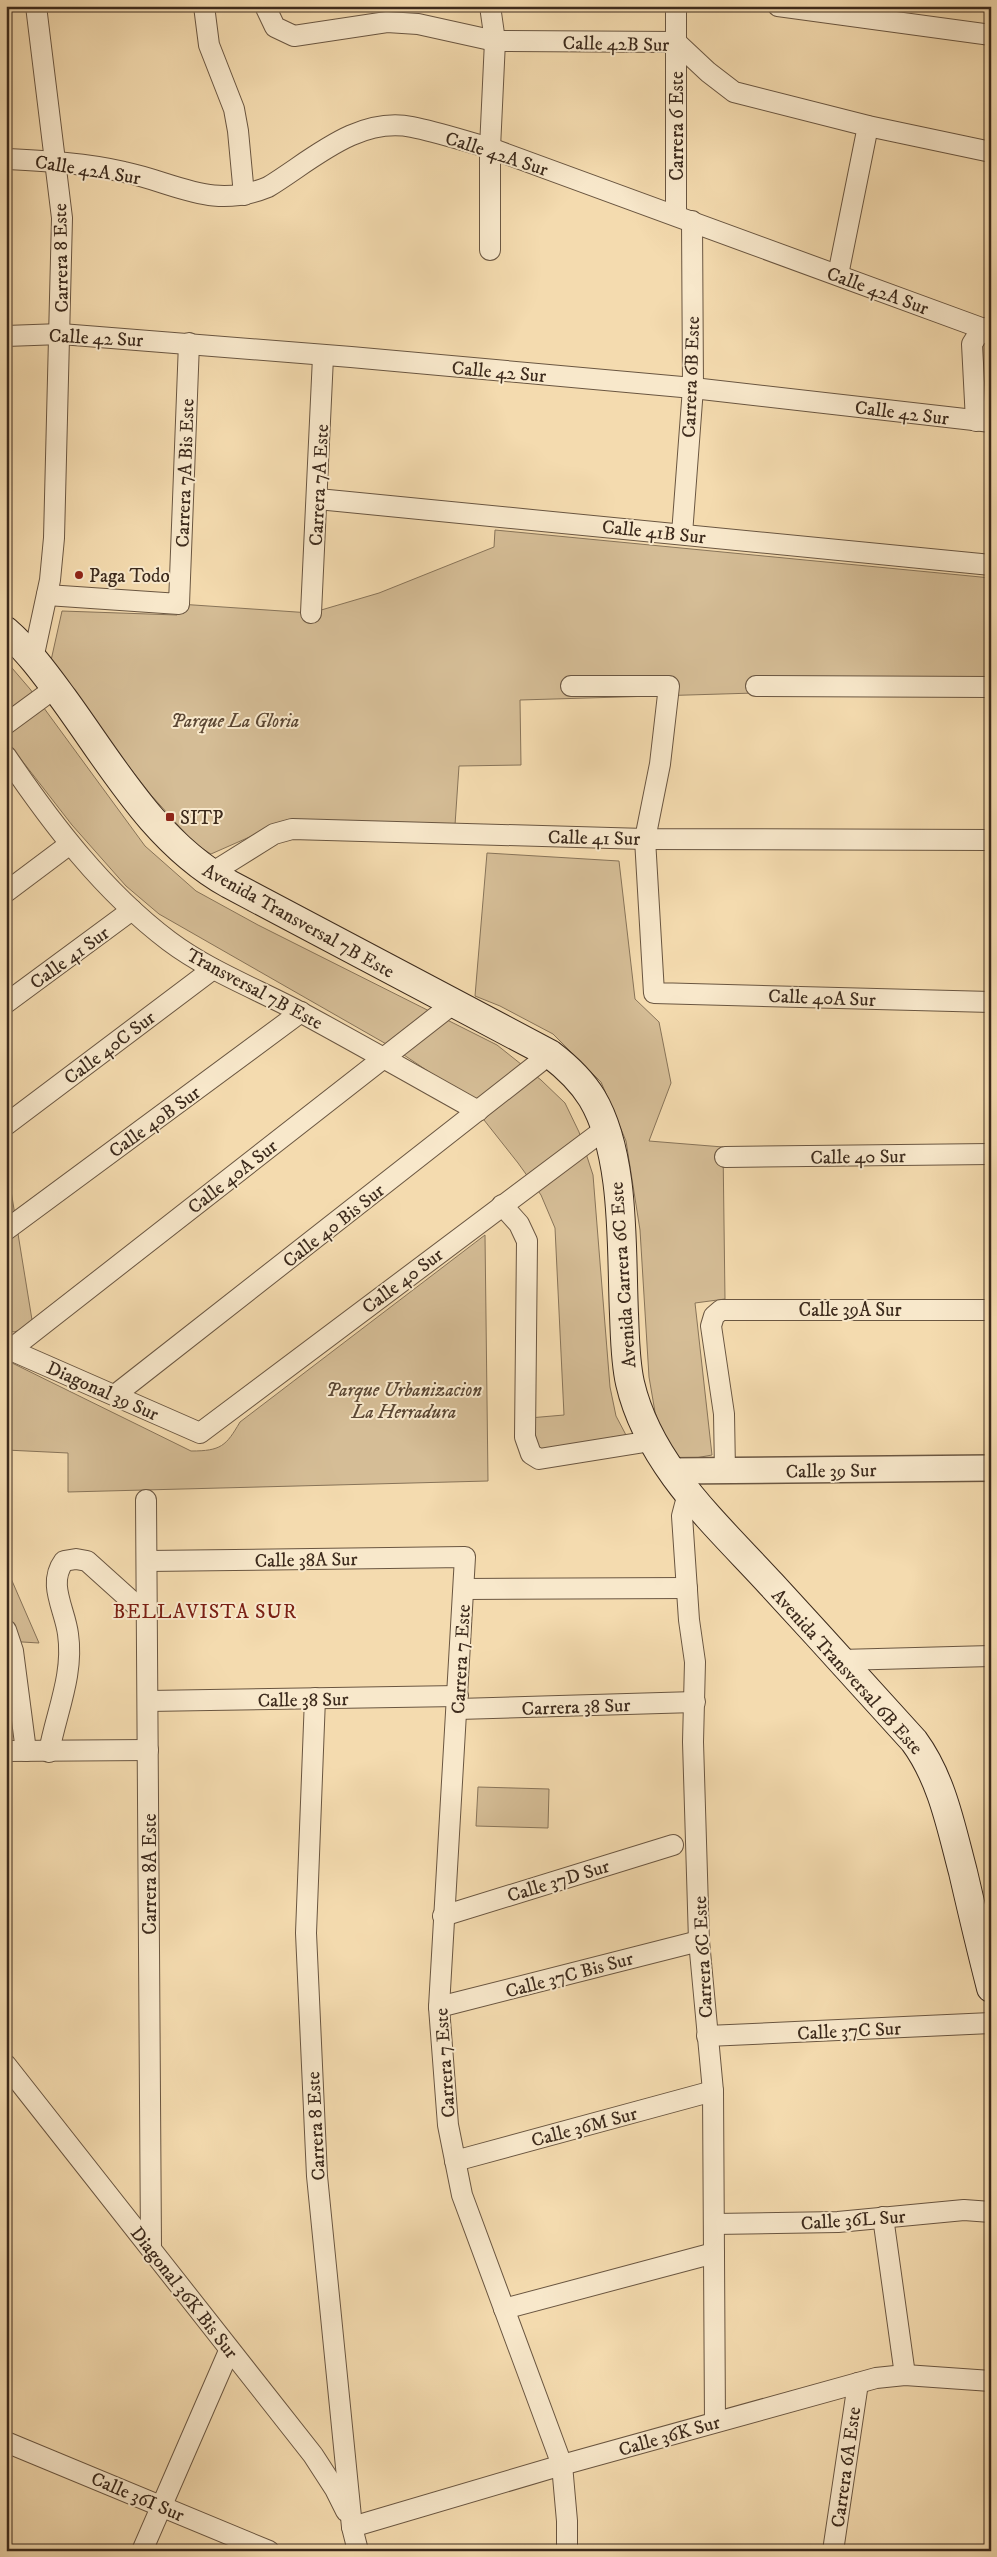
<svg xmlns="http://www.w3.org/2000/svg" width="997" height="2557" viewBox="0 0 997 2557" font-family="'IM FELL DW Pica',serif">
	<style>
		.green { fill: #d5bd96; stroke: #887459 }
		.lines { fill: none; stroke-linecap: round; stroke-linejoin: round }
		.minor-casing { stroke: #6a5641; stroke-width: 22 }
		.tertiary-casing { stroke: #6a5641; stroke-width: 28 }
		.secondary-casing { stroke: #3c2a1c; stroke-width: 30 }
		.minor { stroke: #f8e8cb; stroke-width: 20 }
		.tertiary { stroke: #f8e8cb; stroke-width: 25 }
		.secondary { stroke: #f8e8cb; stroke-width: 28 }
		.poi-dot { fill: #8f2418; stroke: #f8e8cb; stroke-width: 2 }
		.labels { text-anchor: middle; stroke-width: 4; stroke-linejoin: round; paint-order: stroke }
		.street-label { font-size: 19px; fill: #3c2a1c; stroke: #f8e8cb }
		.poi-label { font-size: 19px; fill: #3c2a1c; stroke: #f8e8cb; text-anchor: start }
		.park-label { font-size: 19px; font-style: italic; fill: #5b4734; stroke: #f8e8cb }
		.neighbourhood-label { font-size: 20px; letter-spacing: 1px; fill: #7a1f14; stroke: #f8e8cb }
	</style>
	<rect width="100%" height="100%" fill="#f4dbaf"/>
	<filter id="stains"><feTurbulence type="fractalNoise" baseFrequency=".004" numOctaves="4"/><feColorMatrix values="0 0 0 0 .2 0 0 0 0 .09 0 0 0 0 .02 0 0 0 .5 -.17"/></filter>
	<radialGradient id="worn" r=".72"><stop offset=".6" stop-color="#630" stop-opacity="0"/><stop offset="1" stop-color="#630" stop-opacity=".3"/></radialGradient>
	<g class="green">
		<path d="M495,530L991,578V686L520,700L521,765L459,766L455,825L279,824L211,854L195,844L151,795L50,665L62,611L177,615L179,604L311,613L379,593L494,547Z"/>
		<path d="M6,661L30,689L145,846L196,891L258,925L497,1045L541,1080L565,1103L579,1132L593,1175L610,1387L616,1416L626,1435L530,1451L529,1418L564,1415L555,1228L541,1195L518,1163L465,1096L395,1049L159,914L126,886L72,825L6,740Z"/>
		<path d="M487,853L619,861L635,999L659,1022L671,1083L649,1141L723,1147L725,1299L695,1303L712,1455L679,1461L664,1441L655,1412L649,1377L640,1230L626,1141L601,1082L553,1034L500,1006L475,996Z"/>
		<path d="M6,1160L33,1326L14,1332L6,1329Z"/>
		<path d="M485,1235L488,1481L68,1492V1453L6,1450V1360L191,1451C221,1451 226,1446 240,1422Z"/>
		<path d="M6,1567L39,1643L6,1641Z"/>
		<path d="M478,1787L549,1789L548,1828L476,1826Z"/>
	</g>
	<g class="lines">
		<g class="minor-casing">
			<g id="minor">
				<path d="M204,6L209,45L234,109L238,131L244,195"/>
				<path d="M265,6L275,27L294,36L387,22L418,24L495,41L676,42L708,72L734,92L868,126L991,152"/>
				<path d="M490,6L495,41L490,148V250"/>
				<path d="M676,6V215"/>
				<path d="M778,6L991,35"/>
				<path d="M6,159C45,161 86,163 124,172C177,183 212,210 268,187C311,161 357,116 412,127C438,132 464,141 490,148L984,329"/>
				<path d="M838,275L868,126"/>
				<path d="M6,336L61,334L351,357L693,388L991,422"/>
				<path d="M976,421L972,344L977,336L991,326"/>
				<path d="M318,499L991,565"/>
				<path d="M682,534L693,388L692,221"/>
				<path d="M47,595L179,604L189,343"/>
				<path d="M311,613L323,357"/>
				<path d="M33,659L50,580L54,538L62,218L36,6"/>
				<path d="M571,686H669L660,764L645,839L654,993L991,1002"/>
				<path d="M756,686L991,687"/>
				<path d="M6,724L55,688"/>
				<path d="M6,756C52,824 103,891 169,941C209,971 257,989 302,1013C361,1045 419,1078 478,1111"/>
				<path d="M210,874L274,834L292,829L645,839L991,840"/>
				<path d="M6,892L70,844"/>
				<path d="M6,1003L132,910"/>
				<path d="M6,1125L213,969"/>
				<path d="M725,1157L991,1154"/>
				<path d="M502,1205L519,1224L527,1241L525,1437L531,1454L539,1459L651,1441"/>
				<path d="M6,1230L301,1012"/>
				<path d="M6,1348L200,1433L605,1129"/>
				<path d="M10,1350L454,1003"/>
				<path d="M115,1395L550,1054"/>
				<path d="M725,1471L724,1414L711,1326L714,1316L721,1310H991"/>
				<path d="M688,1493L682,1516L689,1620L695,1662L693,1742L699,1941L713,2091L715,2422"/>
				<path d="M146,1500L151,2248"/>
				<path d="M147,1561L465,1557L439,2007L448,2125L462,2195L562,2465L567,2521V2551"/>
				<path d="M464,1589L687,1588"/>
				<path d="M6,1630L13,1651L26,1751"/>
				<path d="M840,1660L991,1656"/>
				<path d="M315,1698L306,1933L317,2176L352,2527L358,2551"/>
				<path d="M148,1701L458,1696"/>
				<path d="M458,1709L695,1702"/>
				<path d="M6,1751L148,1750"/>
				<path d="M49,1752C56,1713 74,1675 68,1634C65,1609 47,1584 64,1561L76,1559L87,1561L147,1615"/>
				<path d="M443,1916L673,1845"/>
				<path d="M439,2007L699,1941"/>
				<path d="M707,2036L991,2023"/>
				<path d="M6,2065L313,2455L335,2489L346,2511"/>
				<path d="M455,2161L713,2091"/>
				<path d="M883,2217L905,2375"/>
				<path d="M714,2224L838,2222L964,2210L991,2212"/>
				<path d="M504,2309L714,2253"/>
				<path d="M6,2442L269,2551"/>
				<path d="M352,2527L562,2465L876,2378L905,2375L991,2381"/>
				<path d="M142,2551L229,2351"/>
				<path d="M833,2551L858,2383"/>
			</g>
		</g>
		<g class="tertiary-casing">
			<path id="tertiary" d="M671,1471L991,1468"/>
		</g>
		<g class="secondary-casing">
			<path id="secondary" d="M6,631C28,650 46,675 63,698C112,765 154,842 229,884L550,1054C567,1067 581,1080 592,1098C626,1155 621,1249 624,1314C625,1337 625,1361 630,1383C649,1465 716,1524 771,1584C819,1636 866,1688 914,1741C942,1779 951,1827 963,1872C972,1911 981,1949 991,1988"/>
		</g>
		<use href="#minor" class="minor"/>
		<use href="#tertiary" class="tertiary"/>
		<use href="#secondary" class="secondary"/>
	</g>
	<g class="poi-dot">
		<circle cx="79" cy="575" r="5"/>
		<rect x="165" y="812" width="10" height="10" rx="2.5"/>
	</g>
	<g class="labels">
		<g class="street-label">
			<text transform="translate(616 43) rotate(1)" y="7">Calle 42B Sur</text>
			<text transform="translate(676 126) rotate(-90)" y="7">Carrera 6 Este</text>
			<text transform="translate(497 153) rotate(18)" y="7">Calle 42A Sur</text>
			<text transform="translate(88 169) rotate(9)" y="7">Calle 42A Sur</text>
			<text transform="translate(60 258) rotate(-91)" y="7">Carrera 8 Este</text>
			<text transform="translate(878 290) rotate(20)" y="7">Calle 42A Sur</text>
			<text transform="translate(96 337) rotate(3)" y="7">Calle 42 Sur</text>
			<text transform="translate(499 371) rotate(5)" y="7">Calle 42 Sur</text>
			<text transform="translate(690 377) rotate(-88)" y="7">Carrera 6B Este</text>
			<text transform="translate(902 412) rotate(7)" y="7">Calle 42 Sur</text>
			<text transform="translate(184 473) rotate(-88)" y="7">Carrera 7A Bis Este</text>
			<text transform="translate(318 485) rotate(-87)" y="7">Carrera 7A Este</text>
			<text transform="translate(654 531) rotate(6)" y="7">Calle 41B Sur</text>
			<text transform="translate(594 837) rotate(1)" y="7">Calle 41 Sur</text>
			<text transform="translate(299 920) rotate(29)" y="7">Avenida Transversal 7B Este</text>
			<text transform="translate(69 957) rotate(-36)" y="7">Calle 41 Sur</text>
			<text transform="translate(255 988) rotate(28)" y="7">Transversal 7B Este</text>
			<text transform="translate(822 997) rotate(2)" y="7">Calle 40A Sur</text>
			<text transform="translate(109 1047) rotate(-37)" y="7">Calle 40C Sur</text>
			<text transform="translate(154 1121) rotate(-36)" y="7">Calle 40B Sur</text>
			<text transform="translate(858 1156) rotate(-1)" y="7">Calle 40 Sur</text>
			<text transform="translate(232 1176) rotate(-38)" y="7">Calle 40A Sur</text>
			<text transform="translate(333 1225) rotate(-38)" y="7">Calle 40 Bis Sur</text>
			<text transform="translate(622 1275) rotate(-94)" y="7">Avenida Carrera 6C Este</text>
			<text transform="translate(402 1280) rotate(-37)" y="7">Calle 40 Sur</text>
			<text x="850" y="1316">Calle 39A Sur</text>
			<text transform="translate(103 1390) rotate(24)" y="7">Diagonal 39 Sur</text>
			<text transform="translate(831 1470) rotate(-1)" y="7">Calle 39 Sur</text>
			<text transform="translate(306 1559) rotate(-1)" y="7">Calle 38A Sur</text>
			<text transform="translate(460 1659) rotate(-87)" y="7">Carrera 7 Este</text>
			<text transform="translate(848 1671) rotate(48)" y="7">Avenida Transversal 6B Este</text>
			<text transform="translate(303 1699) rotate(-1)" y="7">Calle 38 Sur</text>
			<text transform="translate(576 1706) rotate(-2)" y="7">Carrera 38 Sur</text>
			<text transform="translate(149 1874) rotate(-90)" y="7">Carrera 8A Este</text>
			<text transform="translate(558 1880) rotate(-17)" y="7">Calle 37D Sur</text>
			<text transform="translate(702 1957) rotate(-93)" y="7">Carrera 6C Este</text>
			<text transform="translate(569 1974) rotate(-15)" y="7">Calle 37C Bis Sur</text>
			<text transform="translate(849 2030) rotate(-3)" y="7">Calle 37C Sur</text>
			<text transform="translate(444 2063) rotate(-94)" y="7">Carrera 7 Este</text>
			<text transform="translate(315 2126) rotate(-93)" y="7">Carrera 8 Este</text>
			<text transform="translate(584 2126) rotate(-15)" y="7">Calle 36M Sur</text>
			<text transform="translate(853 2219) rotate(-4)" y="7">Calle 36L Sur</text>
			<text transform="translate(185 2292) rotate(52)" y="7">Diagonal 36K Bis Sur</text>
			<text transform="translate(669 2435) rotate(-16)" y="7">Calle 36K Sur</text>
			<text transform="translate(845 2467) rotate(-82)" y="7">Carrera 6A Este</text>
			<text transform="translate(138 2496) rotate(23)" y="7">Calle 36I Sur</text>
		</g>
		<g class="poi-label">
			<text x="89" y="582">Paga Todo</text>
			<text x="180" y="824">SITP</text>
		</g>
		<g class="park-label">
			<text x="235" y="727">Parque La Gloria</text>
			<text x="404" y="1396">Parque Urbanizacion<tspan x="404" dy="22">La Herradura</tspan></text>
		</g>
		<g class="neighbourhood-label">
			<text x="205" y="1618">BELLAVISTA SUR</text>
		</g>
	</g>
	<rect width="997" height="2557" fill="none" stroke="#f4dbaf" stroke-width="25"/>
	<rect x="8" y="8" width="982" height="2542" fill="none" stroke="#3c2a1c" stroke-width="2.5"/>
	<rect x="12" y="12" width="972" height="2532" fill="none" stroke="#3c2a1c"/>
	<rect width="100%" height="100%" filter="url(#stains)"/>
	<rect width="100%" height="100%" fill="url(#worn)"/>
</svg>
